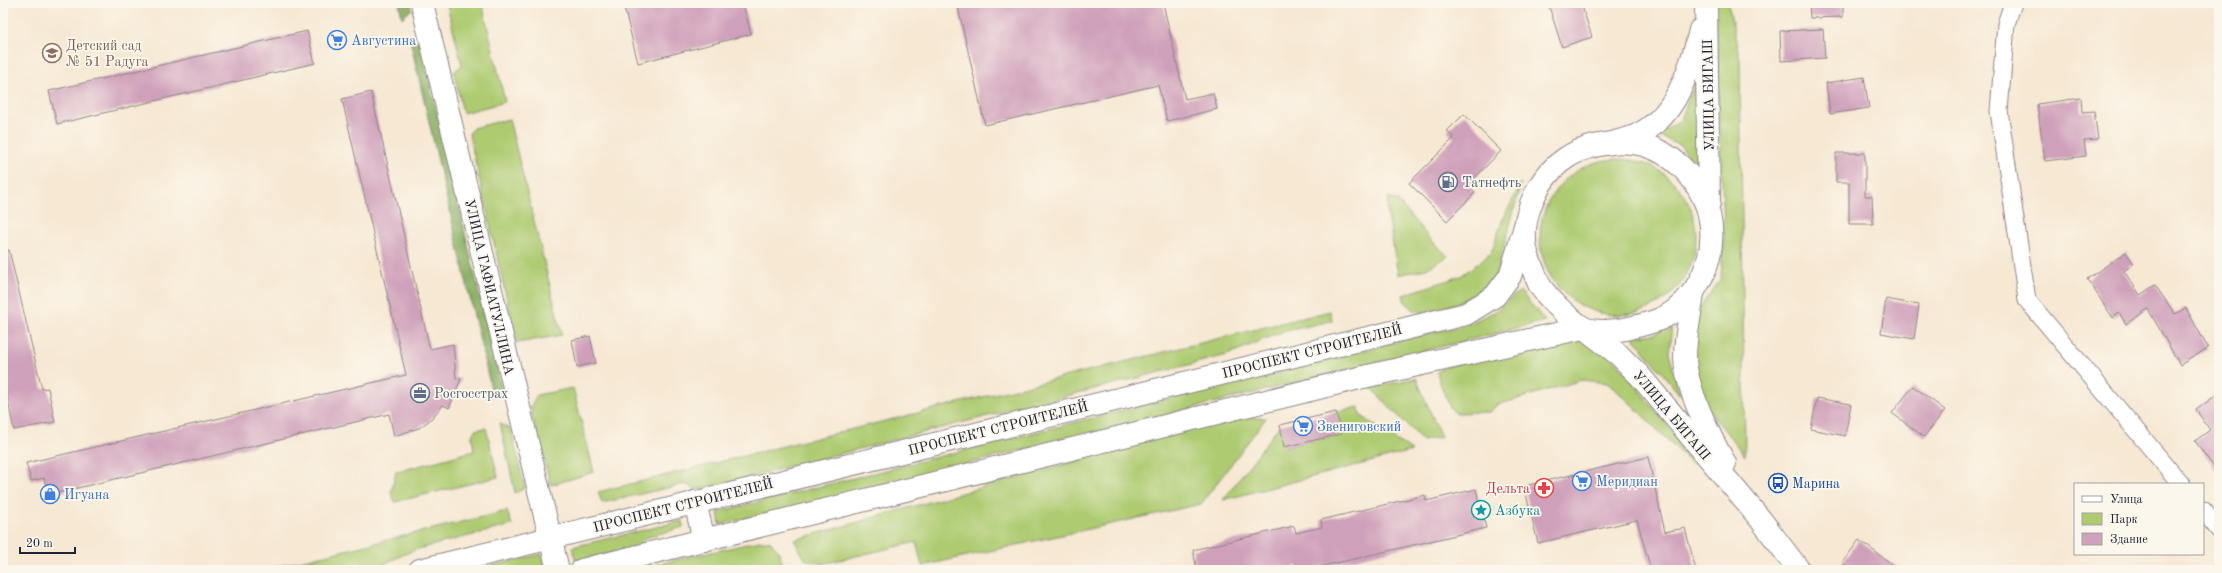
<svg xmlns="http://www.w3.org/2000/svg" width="2222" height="573" viewBox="0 0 2222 573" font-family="'Old Standard TT',serif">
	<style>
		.green { fill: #aecb71; stroke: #687656 }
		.forest { fill: #8aaf63; stroke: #56684f }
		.building { fill: #cfa0ba }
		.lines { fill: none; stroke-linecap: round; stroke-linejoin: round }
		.street-casing { stroke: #8c8587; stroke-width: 19 }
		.secondary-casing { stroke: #8c8587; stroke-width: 24 }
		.primary-casing { stroke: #8c8587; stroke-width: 24 }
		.street { stroke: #fff; stroke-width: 17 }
		.secondary { stroke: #fff; stroke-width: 22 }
		.primary { stroke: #fff; stroke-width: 22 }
		.labels { text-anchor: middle; stroke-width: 3.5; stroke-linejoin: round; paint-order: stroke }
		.shop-label { font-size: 14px; fill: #366cbe; stroke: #fbf7ec; text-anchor: start }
		.education-label { font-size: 14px; fill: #785e54; stroke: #fbf7ec; text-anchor: start }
		.street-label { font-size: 14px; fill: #22223b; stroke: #fbf7ec }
		.service-label { font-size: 14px; fill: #4e5e75; stroke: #fbf7ec; text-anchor: start }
		.transit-label { font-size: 14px; fill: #164399; stroke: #fbf7ec; text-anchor: start }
		.health-label { font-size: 14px; fill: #be3a42; stroke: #fbf7ec; text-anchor: end }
		.culture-label { font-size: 14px; fill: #0d838f; stroke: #fbf7ec; text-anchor: start }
	</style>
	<rect width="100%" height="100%" fill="#fbf7ec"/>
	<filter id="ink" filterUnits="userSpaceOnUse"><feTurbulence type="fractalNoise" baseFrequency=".025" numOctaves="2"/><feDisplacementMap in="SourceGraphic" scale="8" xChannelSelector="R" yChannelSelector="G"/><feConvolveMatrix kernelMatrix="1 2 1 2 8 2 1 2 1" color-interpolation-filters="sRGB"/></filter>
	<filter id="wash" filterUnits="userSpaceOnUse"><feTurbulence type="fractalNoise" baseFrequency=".012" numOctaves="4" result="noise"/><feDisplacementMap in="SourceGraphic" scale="16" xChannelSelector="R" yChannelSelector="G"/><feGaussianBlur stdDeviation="0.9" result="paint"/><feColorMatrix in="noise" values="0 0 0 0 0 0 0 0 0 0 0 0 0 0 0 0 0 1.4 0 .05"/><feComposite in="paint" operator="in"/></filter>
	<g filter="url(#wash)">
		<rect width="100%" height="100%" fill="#f6e8d3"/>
		<g class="green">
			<path d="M445,3H482L505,102L463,113L454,72L462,65L447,5Z"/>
			<path d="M1714,3H1728L1740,60L1745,456L1704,404L1695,370L1691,334L1700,307L1721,279L1724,226Z"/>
			<path d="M1700,69L1697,167L1681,146L1657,135L1681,120Z"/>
			<path d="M509,119L562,335L517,343L469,134L473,128Z"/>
			<circle cx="1618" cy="237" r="78"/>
			<path d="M1521,184L1497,273L1482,290L1456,304L1421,313L1414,310L1405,302L1403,295L1461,276L1491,253L1503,219Z"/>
			<path d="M1389,198L1398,201L1431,240L1448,256L1426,269L1398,275L1387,208Z"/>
			<path d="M1520,291L1545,321L720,525L718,512L1468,324L1494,312Z"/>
			<path d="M1330,311L1332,321L1282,332L1227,355L698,490L684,484L602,503L598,492Z"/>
			<path d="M1672,326L1669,352L1680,395L1633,337L1654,334Z"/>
			<path d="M1567,340H1587L1616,361L1698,464L1691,463L1625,398L1607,383L1582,380L1497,405L1489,412L1455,413L1450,407L1442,389L1437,372L1445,367Z"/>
			<path d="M1416,378L1441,437L1423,441L1371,388Z"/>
			<path d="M573,388L594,472L551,485L530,408L537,395Z"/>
			<path d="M1359,407L1360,415L1412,451L1223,500L1280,425L1285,447L1341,434L1336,412Z"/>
			<path d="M1229,418H1266L1201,504L922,566L916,542L822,564L805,559L794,540Z"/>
			<path d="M500,423L511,430L525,488L515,493Z"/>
			<path d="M486,428L498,477L395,502L391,493L396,472L474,451L472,436L475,430Z"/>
			<path d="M507,511L512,525L414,550L379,566L361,570H263Z"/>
			<path d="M682,521L683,527L645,538L638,547L576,561L572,547Z"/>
			<path d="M760,541H770L779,552L784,570H632Z"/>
			<path d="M542,554L545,570H485L490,566Z"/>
		</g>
		<g class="forest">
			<path d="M399,3H411L412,9L402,18Z"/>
			<path d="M409,36L420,42L503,394L493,397Z"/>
		</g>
		<g id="blocks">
			<g class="building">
				<path d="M623,3H743L751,34L638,63Z"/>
				<path d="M957,3H1163L1185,99L1213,93L1217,109L1167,121L1158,85L985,125Z"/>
				<path d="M1548,3H1581L1592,37L1562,47Z"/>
				<path d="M1809,3H1843V17L1810,18Z"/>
				<path d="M1823,29L1825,58L1781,61L1780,31Z"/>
				<path d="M307,31L315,63L57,124L49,91Z"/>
				<path d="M1864,77L1869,108L1830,114L1826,83Z"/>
				<path d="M371,92L430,349L453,344L456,378L461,379L449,408L443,405L430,420L419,428L394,436L389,414L48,495L44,478L31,481L26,463L406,375L342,99Z"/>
				<path d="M2081,98L2082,112L2094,111L2098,139L2084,140L2086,156L2045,161L2037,104Z"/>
				<path d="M1464,114L1501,151L1468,185L1475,193L1447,221L1409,183L1454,138L1447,131Z"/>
				<path d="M1836,153H1865V196H1872L1873,224H1849V182H1836Z"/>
				<path d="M9,250L42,389L48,388L55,422L14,430L3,377V251Z"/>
				<path d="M2126,252L2134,264L2124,271L2140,295L2155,285L2175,314L2186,308L2208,348L2180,365L2148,309L2126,324L2119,313L2113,318L2087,279Z"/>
				<path d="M1886,299L1919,305L1914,339L1881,333Z"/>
				<path d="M590,336L596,363L577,367L572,340Z"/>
				<path d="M1913,386L1945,410L1924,437L1892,413Z"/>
				<path d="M2219,393V474L2195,441L2210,430L2196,410Z"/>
				<path d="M1817,398L1851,404L1845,436L1811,429Z"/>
				<path d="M1336,412L1342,434L1284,447L1280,425Z"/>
				<path d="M1648,457L1665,532L1685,528L1696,570H1651L1637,520L1538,543L1524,486Z"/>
				<path d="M1476,489L1486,528L1307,570H1298L1297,566L1280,570H1197L1193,550L1294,526L1296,533L1322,527L1321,520L1425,495L1426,501Z"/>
				<path d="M1859,540L1900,570H1852L1842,563Z"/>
			</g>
		</g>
	</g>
	<g filter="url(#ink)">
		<use href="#blocks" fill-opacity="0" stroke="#8c8587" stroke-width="1"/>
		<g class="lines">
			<g class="street-casing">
				<g id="street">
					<path d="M2013,3L2006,24L1999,111L2027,300L2181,484"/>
					<path d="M2203,510L2219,530"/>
				</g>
			</g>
			<g class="secondary-casing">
				<g id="secondary">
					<path d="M422,3L558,570"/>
					<path d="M695,502L704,540"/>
					<path d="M420,570L1466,314L1495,296L1510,276L1525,226"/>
					<path d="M582,570L1359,378L1583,328"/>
				</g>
			</g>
			<g class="primary-casing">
				<g id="primary">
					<path d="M1706,3L1709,203"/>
					<path d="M1618,141C1671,132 1689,75 1700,30"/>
					<path d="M1620,142C1629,143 1638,143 1647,146C1672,154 1692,174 1703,197C1721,237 1709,284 1674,311C1661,321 1645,324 1629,328C1618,331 1592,333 1582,327C1570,319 1546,297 1539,284C1536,277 1533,269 1530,262C1515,226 1535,179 1566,158C1582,147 1601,144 1620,142Z"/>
					<path d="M1693,292C1691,314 1685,335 1685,357C1685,385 1710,438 1725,463"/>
					<path d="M1584,328L1619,355L1640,376L1761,520L1799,570"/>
				</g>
			</g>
			<use href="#street" class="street"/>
			<use href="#secondary" class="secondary"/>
			<use href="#primary" class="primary"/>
		</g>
	</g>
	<defs>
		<g id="supermarket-ring" transform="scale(1)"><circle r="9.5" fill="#fbf7ec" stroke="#3f7fe0" stroke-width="1.5"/><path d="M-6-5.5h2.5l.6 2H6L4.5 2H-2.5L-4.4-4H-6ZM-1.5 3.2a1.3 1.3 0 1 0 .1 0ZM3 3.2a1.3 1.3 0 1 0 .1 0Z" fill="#3f7fe0"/></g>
		<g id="school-ring" transform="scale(1)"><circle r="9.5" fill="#fbf7ec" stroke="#8d6e63" stroke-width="1.5"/><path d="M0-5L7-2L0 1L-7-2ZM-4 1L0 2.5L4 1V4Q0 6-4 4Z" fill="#8d6e63"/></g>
		<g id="fuel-ring" transform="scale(1)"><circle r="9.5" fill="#fbf7ec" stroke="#5c6f8a" stroke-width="1.5"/><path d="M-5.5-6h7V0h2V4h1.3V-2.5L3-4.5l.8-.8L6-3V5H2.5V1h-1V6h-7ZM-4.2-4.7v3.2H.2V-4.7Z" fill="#5c6f8a"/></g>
		<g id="office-ring" transform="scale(1)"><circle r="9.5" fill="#fbf7ec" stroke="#5c6f8a" stroke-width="1.5"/><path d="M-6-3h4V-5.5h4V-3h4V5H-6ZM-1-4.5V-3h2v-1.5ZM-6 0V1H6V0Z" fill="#5c6f8a"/></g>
		<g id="bus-ring" transform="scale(1)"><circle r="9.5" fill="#fbf7ec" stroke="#1a4fb4" stroke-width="1.5"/><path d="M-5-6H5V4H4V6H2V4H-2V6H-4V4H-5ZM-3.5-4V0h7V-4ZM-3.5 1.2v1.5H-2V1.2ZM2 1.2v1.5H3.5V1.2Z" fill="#1a4fb4"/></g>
		<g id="pharmacy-ring" transform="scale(1)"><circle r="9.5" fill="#fbf7ec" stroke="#e0444e" stroke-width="1.5"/><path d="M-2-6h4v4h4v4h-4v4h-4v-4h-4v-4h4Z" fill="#e0444e"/></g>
		<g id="shop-ring" transform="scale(1)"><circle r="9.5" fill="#fbf7ec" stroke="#3f7fe0" stroke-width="1.5"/><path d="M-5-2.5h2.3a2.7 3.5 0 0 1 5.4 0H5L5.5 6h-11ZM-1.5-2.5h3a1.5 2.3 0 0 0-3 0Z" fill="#3f7fe0"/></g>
		<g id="sight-ring" transform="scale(1)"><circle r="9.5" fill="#fbf7ec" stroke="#0f9aa8" stroke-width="1.5"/><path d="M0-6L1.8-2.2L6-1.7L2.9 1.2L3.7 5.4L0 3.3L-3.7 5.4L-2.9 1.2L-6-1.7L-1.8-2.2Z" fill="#0f9aa8"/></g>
	</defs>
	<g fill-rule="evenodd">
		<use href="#supermarket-ring" x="337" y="40"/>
		<use href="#school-ring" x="52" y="53"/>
		<use href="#fuel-ring" x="1448" y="182"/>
		<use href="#office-ring" x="420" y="393"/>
		<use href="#supermarket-ring" x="1303" y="426"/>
		<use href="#supermarket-ring" x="1582" y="481"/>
		<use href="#bus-ring" x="1778" y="483"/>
		<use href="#pharmacy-ring" x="1544" y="488"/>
		<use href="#shop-ring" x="50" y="494"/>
		<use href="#sight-ring" x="1481" y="510"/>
	</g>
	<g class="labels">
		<g class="shop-label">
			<text x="351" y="45">Августина</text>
			<text x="1317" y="431">Звениговский</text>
			<text x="1596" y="486">Меридиан</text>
			<text x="64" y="499">Игуана</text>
		</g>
		<g class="education-label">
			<text x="66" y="50">Детский сад<tspan x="66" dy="16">№ 51 Радуга</tspan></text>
		</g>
		<g class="street-label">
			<text transform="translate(1708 95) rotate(-91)" y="5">УЛИЦА БИГАШ</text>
			<text transform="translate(490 287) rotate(77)" y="5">УЛИЦА ГАФИАТУЛЛИНА</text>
			<text transform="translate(1312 351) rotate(-14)" y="5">ПРОСПЕКТ СТРОИТЕЛЕЙ</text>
			<text transform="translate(1672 415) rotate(50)" y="5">УЛИЦА БИГАШ</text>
			<text transform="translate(998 428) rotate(-14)" y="5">ПРОСПЕКТ СТРОИТЕЛЕЙ</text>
			<text transform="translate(683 505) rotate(-14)" y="5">ПРОСПЕКТ СТРОИТЕЛЕЙ</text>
		</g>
		<g class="service-label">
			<text x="1462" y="187">Татнефть</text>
			<text x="434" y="398">Росгосстрах</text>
		</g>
		<g class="transit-label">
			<text x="1792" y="488">Марина</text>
		</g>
		<g class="health-label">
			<text x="1530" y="493">Дельта</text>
		</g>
		<g class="culture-label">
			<text x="1495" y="515">Азбука</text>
		</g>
	</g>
	<rect width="2222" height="573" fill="none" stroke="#fbf7ec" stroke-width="16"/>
	<rect x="2074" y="483" width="130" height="72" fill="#fbf7ec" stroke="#a4a2a5"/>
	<rect x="2082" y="496" width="20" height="6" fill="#ffffff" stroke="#a4a2a5"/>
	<text x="2110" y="503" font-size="12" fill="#22223b">Улица</text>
	<rect x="2082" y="513" width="20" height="12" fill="#aecb71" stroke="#a4a2a5"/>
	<text x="2110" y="523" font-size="12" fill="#22223b">Парк</text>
	<rect x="2082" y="533" width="20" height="12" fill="#cfa0ba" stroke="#a4a2a5"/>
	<text x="2110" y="543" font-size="12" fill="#22223b">Здание</text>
	<path d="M20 547v6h55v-6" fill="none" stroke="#22223b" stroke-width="2"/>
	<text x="26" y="547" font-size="12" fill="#22223b" stroke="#fbf7ec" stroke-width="3" paint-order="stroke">20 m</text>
</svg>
